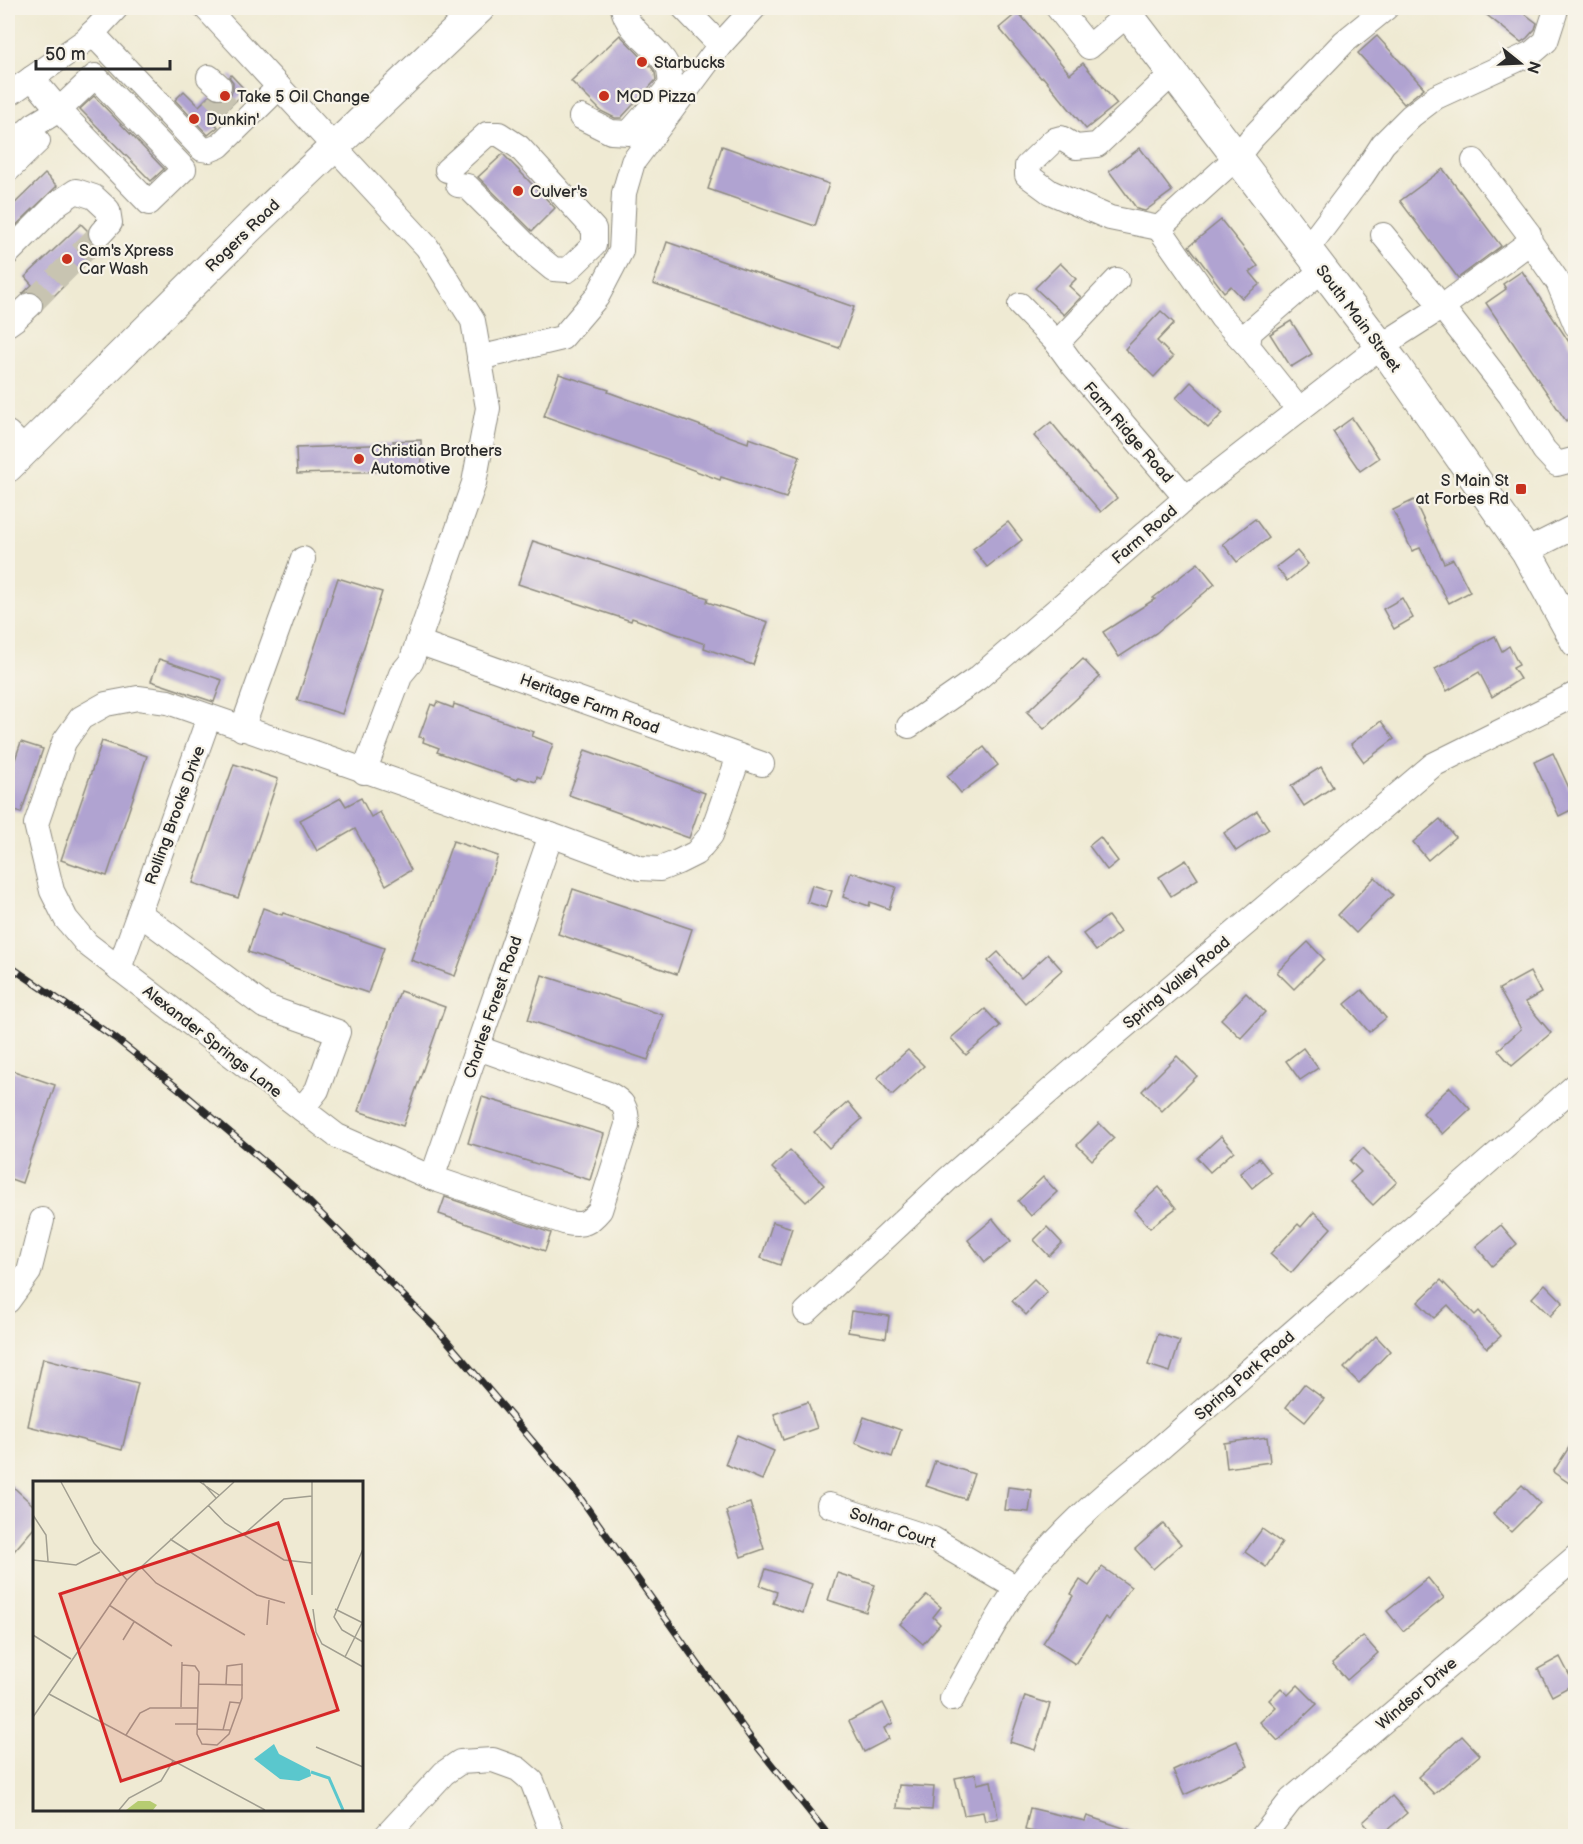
<svg xmlns="http://www.w3.org/2000/svg" width="1583" height="1844" viewBox="0 0 1583 1844" font-family="'Balsamiq Sans',sans-serif">
	<style>
		.building { fill: #b0a3d1 }
		.lines { fill: none; stroke-linecap: round; stroke-linejoin: round }
		.minor-tunnel { stroke: #c8c4b1; stroke-width: 24; stroke-dasharray: 24 12; stroke-linecap: butt }
		.minor-casing { stroke: #8d8a7f; stroke-width: 26 }
		.major-casing { stroke: #8d8a7f; stroke-width: 32 }
		.minor { stroke: #fff; stroke-width: 24 }
		.major { stroke: #fff; stroke-width: 30 }
		.rail-casing { stroke: #2b2b2b; stroke-width: 7 }
		.rail { stroke: #f7f3e8; stroke-width: 4.5; stroke-dasharray: 14; stroke-linecap: butt }
		.poi-dot { fill: #c8321e; stroke: #f7f3e8; stroke-width: 2 }
		.labels { text-anchor: middle; stroke-width: 4.5; stroke-linejoin: round; paint-order: stroke }
		.poi-label { font-size: 16px; fill: #2b2b2b; stroke: #f7f3e8; text-anchor: start }
		.street-label { font-size: 16px; fill: #2b2b2b; stroke: #f7f3e8 }
		.inset-river { fill: none; stroke: #5ac7cd; stroke-width: 3 }
		.inset-road { fill: none; stroke: #a19e90; stroke-width: 1.5 }
		.view { fill: #d62828; fill-opacity: 0.15; stroke: #d62828; stroke-width: 3 }
		.inset-edge { fill: none; stroke: #2b2b2b; stroke-width: 3 }
	</style>
	<rect width="100%" height="100%" fill="#f7f3e8"/>
	<filter id="ink" filterUnits="userSpaceOnUse"><feTurbulence type="fractalNoise" baseFrequency=".0167" numOctaves="2"/><feDisplacementMap in="SourceGraphic" scale="12" xChannelSelector="R" yChannelSelector="G"/><feConvolveMatrix kernelMatrix="1 2 1 2 8 2 1 2 1" color-interpolation-filters="sRGB"/></filter>
	<filter id="wash" filterUnits="userSpaceOnUse"><feTurbulence type="fractalNoise" baseFrequency=".008" numOctaves="4" result="noise"/><feDisplacementMap in="SourceGraphic" scale="24" xChannelSelector="R" yChannelSelector="G"/><feGaussianBlur stdDeviation="1.35" result="paint"/><feColorMatrix in="noise" values="0 0 0 0 0 0 0 0 0 0 0 0 0 0 0 0 0 1.4 0 .05"/><feComposite in="paint" operator="in"/></filter>
	<g filter="url(#wash)">
		<rect width="100%" height="100%" fill="#efead3"/>
		<g id="blocks">
			<g class="building">
				<path d="M1478,8H1517L1537,23L1535,29L1527,38L1521,42Z"/>
				<path d="M1018,12L1070,74L1083,63L1117,104L1086,129L1043,77L1041,78L999,28Z"/>
				<path d="M620,35L652,68L655,73L656,80L621,118H615L601,111L571,81Z"/>
				<path d="M1377,36L1424,88L1404,104L1358,53Z"/>
				<path d="M231,75L246,91L214,122L218,127L208,135L175,100L184,91L199,106L209,96L215,100L224,99L230,95L233,90V82L229,77Z"/>
				<path d="M94,96L164,169L151,181L80,109Z"/>
				<path d="M722,146L829,184L815,226L708,189Z"/>
				<path d="M1140,148L1172,191L1145,211L1137,209L1109,171Z"/>
				<path d="M503,154L555,208L532,231L478,177Z"/>
				<path d="M1443,169L1501,246L1458,278L1400,201Z"/>
				<path d="M45,174L57,186L8,233V210Z"/>
				<path d="M1221,220L1258,266L1250,272L1260,284L1242,298L1231,286L1224,292L1189,246Z"/>
				<path d="M81,224L87,230V237L91,243L97,247H102L54,296L52,294L44,302L41,296L35,292L27,291L22,294L32,285L25,277Z"/>
				<path d="M667,242L854,307L839,348L653,284Z"/>
				<path d="M1060,263L1076,279L1069,286L1081,297L1064,315L1035,288Z"/>
				<path d="M1522,271L1575,351V414L1566,421L1486,303L1506,289L1503,284Z"/>
				<path d="M1161,311L1174,323L1157,341L1173,357L1154,377L1125,349Z"/>
				<path d="M1291,321L1312,354L1291,367L1270,334Z"/>
				<path d="M559,374L609,390L608,392L748,443L749,438L800,456L786,498L721,477L720,480L669,461L670,460L544,416Z"/>
				<path d="M1191,382L1223,413L1208,428L1176,398Z"/>
				<path d="M1352,418L1379,458L1360,471L1333,432Z"/>
				<path d="M1051,422L1093,473L1094,472L1117,498L1101,512L1034,436Z"/>
				<path d="M421,440L422,470L297,474L296,448L394,444L393,441Z"/>
				<path d="M1414,500L1444,563L1453,559L1470,592L1449,603L1420,548L1412,551L1393,510Z"/>
				<path d="M1255,519L1269,538L1237,562L1223,544Z"/>
				<path d="M1008,522L1022,540L987,567L973,549Z"/>
				<path d="M533,541L708,598L707,602L768,622L753,665L704,648L705,644L632,618L631,621L518,584Z"/>
				<path d="M1297,551L1308,564L1287,581L1276,567Z"/>
				<path d="M1198,563L1215,584L1156,633L1119,657L1103,632L1155,599L1153,598Z"/>
				<path d="M338,578L382,592L342,714L297,700Z"/>
				<path d="M1402,598L1413,618L1394,629L1383,609Z"/>
				<path d="M1495,636L1502,651L1509,646L1519,665L1513,668L1520,679L1492,697L1479,672L1447,691L1435,669Z"/>
				<path d="M159,659L222,680L214,702L151,681Z"/>
				<path d="M1083,659L1100,677L1044,729L1027,712Z"/>
				<path d="M437,702L453,708L454,704L534,732L532,736L553,744L541,779L537,777L536,782L519,777L517,780L437,752L439,748L423,742L424,738L419,737L431,704L435,706Z"/>
				<path d="M1381,721L1394,739L1364,762L1351,744Z"/>
				<path d="M102,741L147,756L107,876L61,860Z"/>
				<path d="M21,742L43,749L21,813L8,808V780Z"/>
				<path d="M984,747L998,765L961,793L947,776Z"/>
				<path d="M585,750L705,793L689,838L569,795Z"/>
				<path d="M1553,753L1575,801V808L1559,816L1534,762Z"/>
				<path d="M234,764L278,779L238,898L193,883Z"/>
				<path d="M1321,767L1333,787L1304,806L1291,786Z"/>
				<path d="M341,798L346,806L361,798L371,817L380,812L411,870L386,885L355,829L317,851L300,820Z"/>
				<path d="M1257,811L1269,829L1236,851L1224,833Z"/>
				<path d="M1440,819L1455,837L1428,860L1413,842Z"/>
				<path d="M1100,837L1118,861L1107,870L1089,846Z"/>
				<path d="M453,841L498,856L455,976L411,960Z"/>
				<path d="M1186,860L1198,879L1171,896L1159,877Z"/>
				<path d="M851,872L896,887L889,909L870,902L869,906L843,897Z"/>
				<path d="M1375,877L1393,895L1356,933L1338,915Z"/>
				<path d="M812,885L832,891L826,908L807,902Z"/>
				<path d="M573,889L692,929L677,974L558,934Z"/>
				<path d="M263,908L282,915L283,913L384,948L368,993L248,952Z"/>
				<path d="M1108,916L1120,932L1096,951L1083,934Z"/>
				<path d="M1308,942L1324,959L1294,989L1277,972Z"/>
				<path d="M998,952L1021,978L1048,954L1062,970L1025,1003L988,961Z"/>
				<path d="M1530,972L1541,993L1525,1002L1551,1033L1512,1066L1498,1050L1521,1029L1499,989Z"/>
				<path d="M542,975L663,1015L648,1060L528,1020Z"/>
				<path d="M1362,990L1386,1018L1369,1032L1345,1004Z"/>
				<path d="M400,991L445,1007L403,1126L358,1111Z"/>
				<path d="M1246,993L1265,1012L1241,1038L1221,1019Z"/>
				<path d="M985,1009L1000,1026L966,1055L951,1038Z"/>
				<path d="M1303,1048L1318,1068L1300,1080L1286,1061Z"/>
				<path d="M908,1050L924,1066L892,1095L877,1078Z"/>
				<path d="M1177,1056L1197,1076L1162,1111L1142,1091Z"/>
				<path d="M8,1069L55,1085L22,1183L8,1178Z"/>
				<path d="M1450,1087L1470,1109L1443,1134L1423,1113Z"/>
				<path d="M482,1097L604,1134L590,1180L468,1143Z"/>
				<path d="M848,1102L862,1119L829,1148L814,1132Z"/>
				<path d="M1099,1123L1114,1138L1092,1160L1077,1145Z"/>
				<path d="M1221,1136L1234,1151L1210,1172L1197,1158Z"/>
				<path d="M1363,1148L1397,1182L1373,1205L1350,1182L1361,1172L1350,1161Z"/>
				<path d="M790,1150L824,1185L806,1202L772,1168Z"/>
				<path d="M1259,1158L1271,1173L1252,1188L1240,1173Z"/>
				<path d="M1043,1177L1057,1192L1031,1216L1018,1201Z"/>
				<path d="M1159,1187L1176,1208L1150,1228L1134,1210Z"/>
				<path d="M445,1197L551,1233L545,1251L439,1214Z"/>
				<path d="M1314,1212L1331,1228L1291,1273L1270,1254L1298,1224L1301,1227Z"/>
				<path d="M993,1219L1011,1241L985,1262L968,1240Z"/>
				<path d="M773,1222L792,1228L780,1265L761,1258Z"/>
				<path d="M1501,1225L1517,1244L1492,1266L1476,1246Z"/>
				<path d="M1047,1227L1062,1243L1049,1256L1034,1240Z"/>
				<path d="M1034,1279L1047,1292L1026,1315L1012,1301Z"/>
				<path d="M1441,1280L1475,1315L1479,1311L1501,1336L1487,1348L1448,1305L1434,1318L1418,1302Z"/>
				<path d="M1545,1284L1563,1302L1550,1316L1532,1298Z"/>
				<path d="M851,1311L889,1316L886,1338L848,1332Z"/>
				<path d="M1158,1334L1180,1341L1170,1372L1148,1365Z"/>
				<path d="M1376,1336L1390,1351L1359,1383L1344,1368Z"/>
				<path d="M43,1358L138,1383L122,1450L28,1426Z"/>
				<path d="M1304,1384L1324,1399L1305,1422L1286,1407Z"/>
				<path d="M808,1402L817,1428L783,1440L774,1414Z"/>
				<path d="M864,1417L901,1430L892,1457L855,1443Z"/>
				<path d="M737,1435L774,1451L762,1480L725,1464Z"/>
				<path d="M1267,1437L1270,1462L1227,1468L1224,1443Z"/>
				<path d="M1575,1438V1487L1553,1472Z"/>
				<path d="M935,1461L974,1474L965,1499L926,1486Z"/>
				<path d="M8,1482L34,1506V1528L8,1558Z"/>
				<path d="M1522,1485L1540,1503L1511,1532L1493,1514Z"/>
				<path d="M1008,1487L1032,1490L1029,1512L1005,1510Z"/>
				<path d="M750,1503L764,1549L741,1557L726,1511Z"/>
				<path d="M1163,1524L1181,1544L1153,1569L1135,1549Z"/>
				<path d="M1262,1529L1282,1543L1266,1567L1245,1552Z"/>
				<path d="M1102,1567L1131,1587L1109,1620L1105,1617L1075,1664L1043,1643L1073,1596L1071,1594L1080,1580L1089,1586Z"/>
				<path d="M766,1569L812,1584L803,1613L773,1603L777,1592L760,1586Z"/>
				<path d="M837,1573L875,1585L866,1612L828,1600Z"/>
				<path d="M1428,1578L1444,1598L1403,1631L1387,1611Z"/>
				<path d="M927,1595L941,1607L933,1617L940,1624L923,1644L900,1624Z"/>
				<path d="M1363,1636L1378,1653L1347,1680L1332,1663Z"/>
				<path d="M1560,1657L1574,1684L1552,1696L1538,1669Z"/>
				<path d="M1298,1685L1317,1704L1278,1741L1260,1722L1276,1707L1269,1700L1281,1688L1288,1695Z"/>
				<path d="M1025,1696L1050,1704L1035,1750L1010,1742Z"/>
				<path d="M883,1703L893,1723L884,1728L889,1739L864,1752L849,1721Z"/>
				<path d="M1462,1736L1480,1755L1434,1794L1418,1777Z"/>
				<path d="M1237,1741L1248,1766L1184,1795L1173,1770Z"/>
				<path d="M976,1774L977,1784L991,1781L998,1818L985,1821L983,1812L964,1815L955,1778Z"/>
				<path d="M899,1785L934,1787L932,1810L897,1808Z"/>
				<path d="M1392,1796L1407,1813L1380,1836H1375L1363,1822Z"/>
				<path d="M1030,1808L1085,1821L1087,1816L1142,1834V1836H1052L1025,1830Z"/>
			</g>
		</g>
	</g>
	<g filter="url(#ink)">
		<use href="#blocks" fill-opacity="0" stroke="#8d8a7f" stroke-width="1.5"/>
		<g class="lines">
			<g class="minor-tunnel">
				<path d="M212,93L228,109"/>
				<path d="M30,305L101,233"/>
			</g>
			<g class="minor-casing">
				<g id="minor">
					<path d="M206,8L427,247L473,321L488,408L474,483L411,662L401,674L364,772"/>
					<path d="M1058,8L1089,47L1128,14"/>
					<path d="M92,33L202,149L209,150L219,146L279,87"/>
					<path d="M720,45L754,8"/>
					<path d="M1173,73L1097,145L1076,147L1061,138L1054,140L1027,166V175L1050,192L1110,218L1159,228L1237,157L1251,139L1344,42L1386,8"/>
					<path d="M209,77L219,86"/>
					<path d="M8,95L86,40L116,8"/>
					<path d="M581,117L611,132L629,133L671,85C670,80 670,71 668,67C657,45 627,32 623,8"/>
					<path d="M8,148L34,125L59,110L95,76L184,169L149,203L59,110L32,78"/>
					<path d="M1474,161L1529,234L1530,242L1558,282L1576,325"/>
					<path d="M8,170L38,141"/>
					<path d="M447,170L487,134H499L519,147L594,229V245L568,270L553,269L536,255L467,186L458,185"/>
					<path d="M1159,228L1222,318L1248,346"/>
					<path d="M1530,242L1442,307L1510,395L1544,450L1557,464L1576,459"/>
					<path d="M1307,249L1362,176L1383,144L1411,116L1436,97L1532,53L1546,41L1555,13"/>
					<path d="M8,253L58,203L76,191L94,197L108,210L110,223L101,233"/>
					<path d="M1117,280L1057,343L1073,365L1186,498"/>
					<path d="M1020,305L1057,343"/>
					<path d="M8,324L15,319L30,305"/>
					<path d="M479,358L562,338L597,297L621,251L624,193L633,162L720,45L684,8"/>
					<path d="M1299,410L1248,346L1250,332L1323,269"/>
					<path d="M8,433L25,450"/>
					<path d="M1526,551L1576,526"/>
					<path d="M418,642L762,764"/>
					<path d="M909,726L978,678L1186,498L1381,346L1442,307L1383,235"/>
					<path d="M242,729L303,559"/>
					<path d="M139,913L264,1006L338,1032L317,1090L302,1109"/>
					<path d="M119,969L209,717"/>
					<path d="M478,1048L609,1094C624,1102 627,1108 627,1125L600,1210C589,1223 583,1226 567,1223L432,1178L337,1136L87,944L66,919L52,891L36,824L64,742L81,718L106,704L138,698L168,702L551,835L640,868L660,869L678,862L696,853L711,835L739,756"/>
					<path d="M432,1178L551,835"/>
					<path d="M8,1301L29,1272L42,1220"/>
					<path d="M806,1312L949,1178L1112,1037L1433,765L1576,694"/>
					<path d="M829,1505L933,1539L1017,1588"/>
					<path d="M952,1699C973,1662 993,1623 1017,1588C1053,1538 1102,1495 1150,1457L1576,1085"/>
					<path d="M386,1836L444,1773L460,1762L493,1760L518,1769L532,1781L553,1836"/>
					<path d="M1263,1836L1291,1800L1576,1557"/>
				</g>
			</g>
			<g class="major-casing">
				<g id="major">
					<path d="M1123,8L1393,362L1526,551L1576,642"/>
					<path d="M8,467L248,229L480,8"/>
				</g>
			</g>
			<use href="#minor" class="minor"/>
			<use href="#major" class="major"/>
			<g class="rail-casing">
				<path id="rail" d="M8,965L115,1038L179,1089L295,1188L436,1328L576,1492L752,1740L829,1836"/>
			</g>
			<use href="#rail" class="rail"/>
		</g>
	</g>
	<g class="poi-dot">
		<circle cx="642" cy="62" r="6"/>
		<circle cx="225" cy="96" r="6"/>
		<circle cx="604" cy="96" r="6"/>
		<circle cx="194" cy="119" r="6"/>
		<circle cx="518" cy="191" r="6"/>
		<circle cx="67" cy="259" r="6"/>
		<circle cx="359" cy="459" r="6"/>
		<rect x="1515" y="483" width="12" height="12" rx="3"/>
	</g>
	<g class="labels">
		<g class="poi-label">
			<text x="654" y="68">Starbucks</text>
			<text x="237" y="102">Take 5 Oil Change</text>
			<text x="616" y="102">MOD Pizza</text>
			<text x="206" y="125">Dunkin'</text>
			<text x="530" y="197">Culver's</text>
			<text x="79" y="256">Sam's Xpress<tspan x="79" dy="18">Car Wash</tspan></text>
			<text x="371" y="456">Christian Brothers<tspan x="371" dy="18">Automotive</tspan></text>
			<text x="1509" y="486" text-anchor="end">S Main St<tspan x="1509" dy="18">at Forbes Rd</tspan></text>
		</g>
		<g class="street-label">
			<text transform="translate(242 235) rotate(-44)" y="6">Rogers Road</text>
			<text transform="translate(1359 318) rotate(53)" y="6">South Main Street</text>
			<text transform="translate(1129 432) rotate(49)" y="6">Farm Ridge Road</text>
			<text transform="translate(1144 534) rotate(-41)" y="6">Farm Road</text>
			<text transform="translate(590 703) rotate(20)" y="6">Heritage Farm Road</text>
			<text transform="translate(174 815) rotate(-70)" y="6">Rolling Brooks Drive</text>
			<text transform="translate(1176 982) rotate(-40)" y="6">Spring Valley Road</text>
			<text transform="translate(492 1007) rotate(-71)" y="6">Charles Forest Road</text>
			<text transform="translate(213 1041) rotate(38)" y="6">Alexander Springs Lane</text>
			<text transform="translate(1244 1375) rotate(-41)" y="6">Spring Park Road</text>
			<text transform="translate(893 1527) rotate(20)" y="6">Solnar Court</text>
			<text transform="translate(1416 1693) rotate(-41)" y="6">Windsor Drive</text>
		</g>
	</g>
	<g transform="translate(33 1481)">
		<rect width="330" height="330" fill="#efead3"/>
		<path d="M105,320H117L124,324L120,329H93Z" fill="#b6cc71"/>
		<path d="M241,263L246,273L277,289L278,295L266,300L247,298L221,278Z" fill="#5ac7cd"/>
		<path class="inset-river" d="M278,291L296,297L310,329"/>
		<path class="inset-road" d="M28,1L61,62L94,99M167,1L186,14M170,2L183,17M175,24L192,42L251,79L279,82M0,34L13,54L15,80M210,54L251,18L279,15M137,58L224,114L252,122M330,68L301,136L309,149L330,161M0,79L43,84L67,71M108,86L123,102L212,154M279,114V1M76,124L139,165M280,128L283,151L289,163L330,186M302,128L330,142M234,144L236,119M0,154L38,178M90,159L101,141M312,176L330,140M149,184L162,185L166,191L164,253L169,263L184,264L196,253L209,217V183L194,185L193,203M165,203L210,204M16,213L232,329M148,226L149,181M0,236L94,99L201,1M142,243H164M164,248L198,249M190,249L197,221L207,222M93,254L107,232L117,227H165M283,266L330,286M86,329L96,317L128,300L140,280"/>
		<path class="view" d="M245,42L305,229L88,300L27,113Z"/>
		<rect width="330" height="330" class="inset-edge"/>
	</g>
	<rect width="1583" height="1844" fill="none" stroke="#f7f3e8" stroke-width="30"/>
	<g transform="translate(1520 63) rotate(108)" stroke="#f7f3e8" stroke-width="4.5" paint-order="stroke">
	<path d="M0-4.5L10 22L0 15L-10 22Z" fill="#2b2b2b"/>
	<text y="-9" font-size="16" font-weight="bold" text-anchor="middle" fill="#2b2b2b">N</text>
	</g>
	<path d="M36 60v9h134v-9" fill="none" stroke="#2b2b2b" stroke-width="3"/>
	<text x="45" y="60" font-size="18" fill="#2b2b2b" stroke="#f7f3e8" stroke-width="4.5" paint-order="stroke">50 m</text>
</svg>
